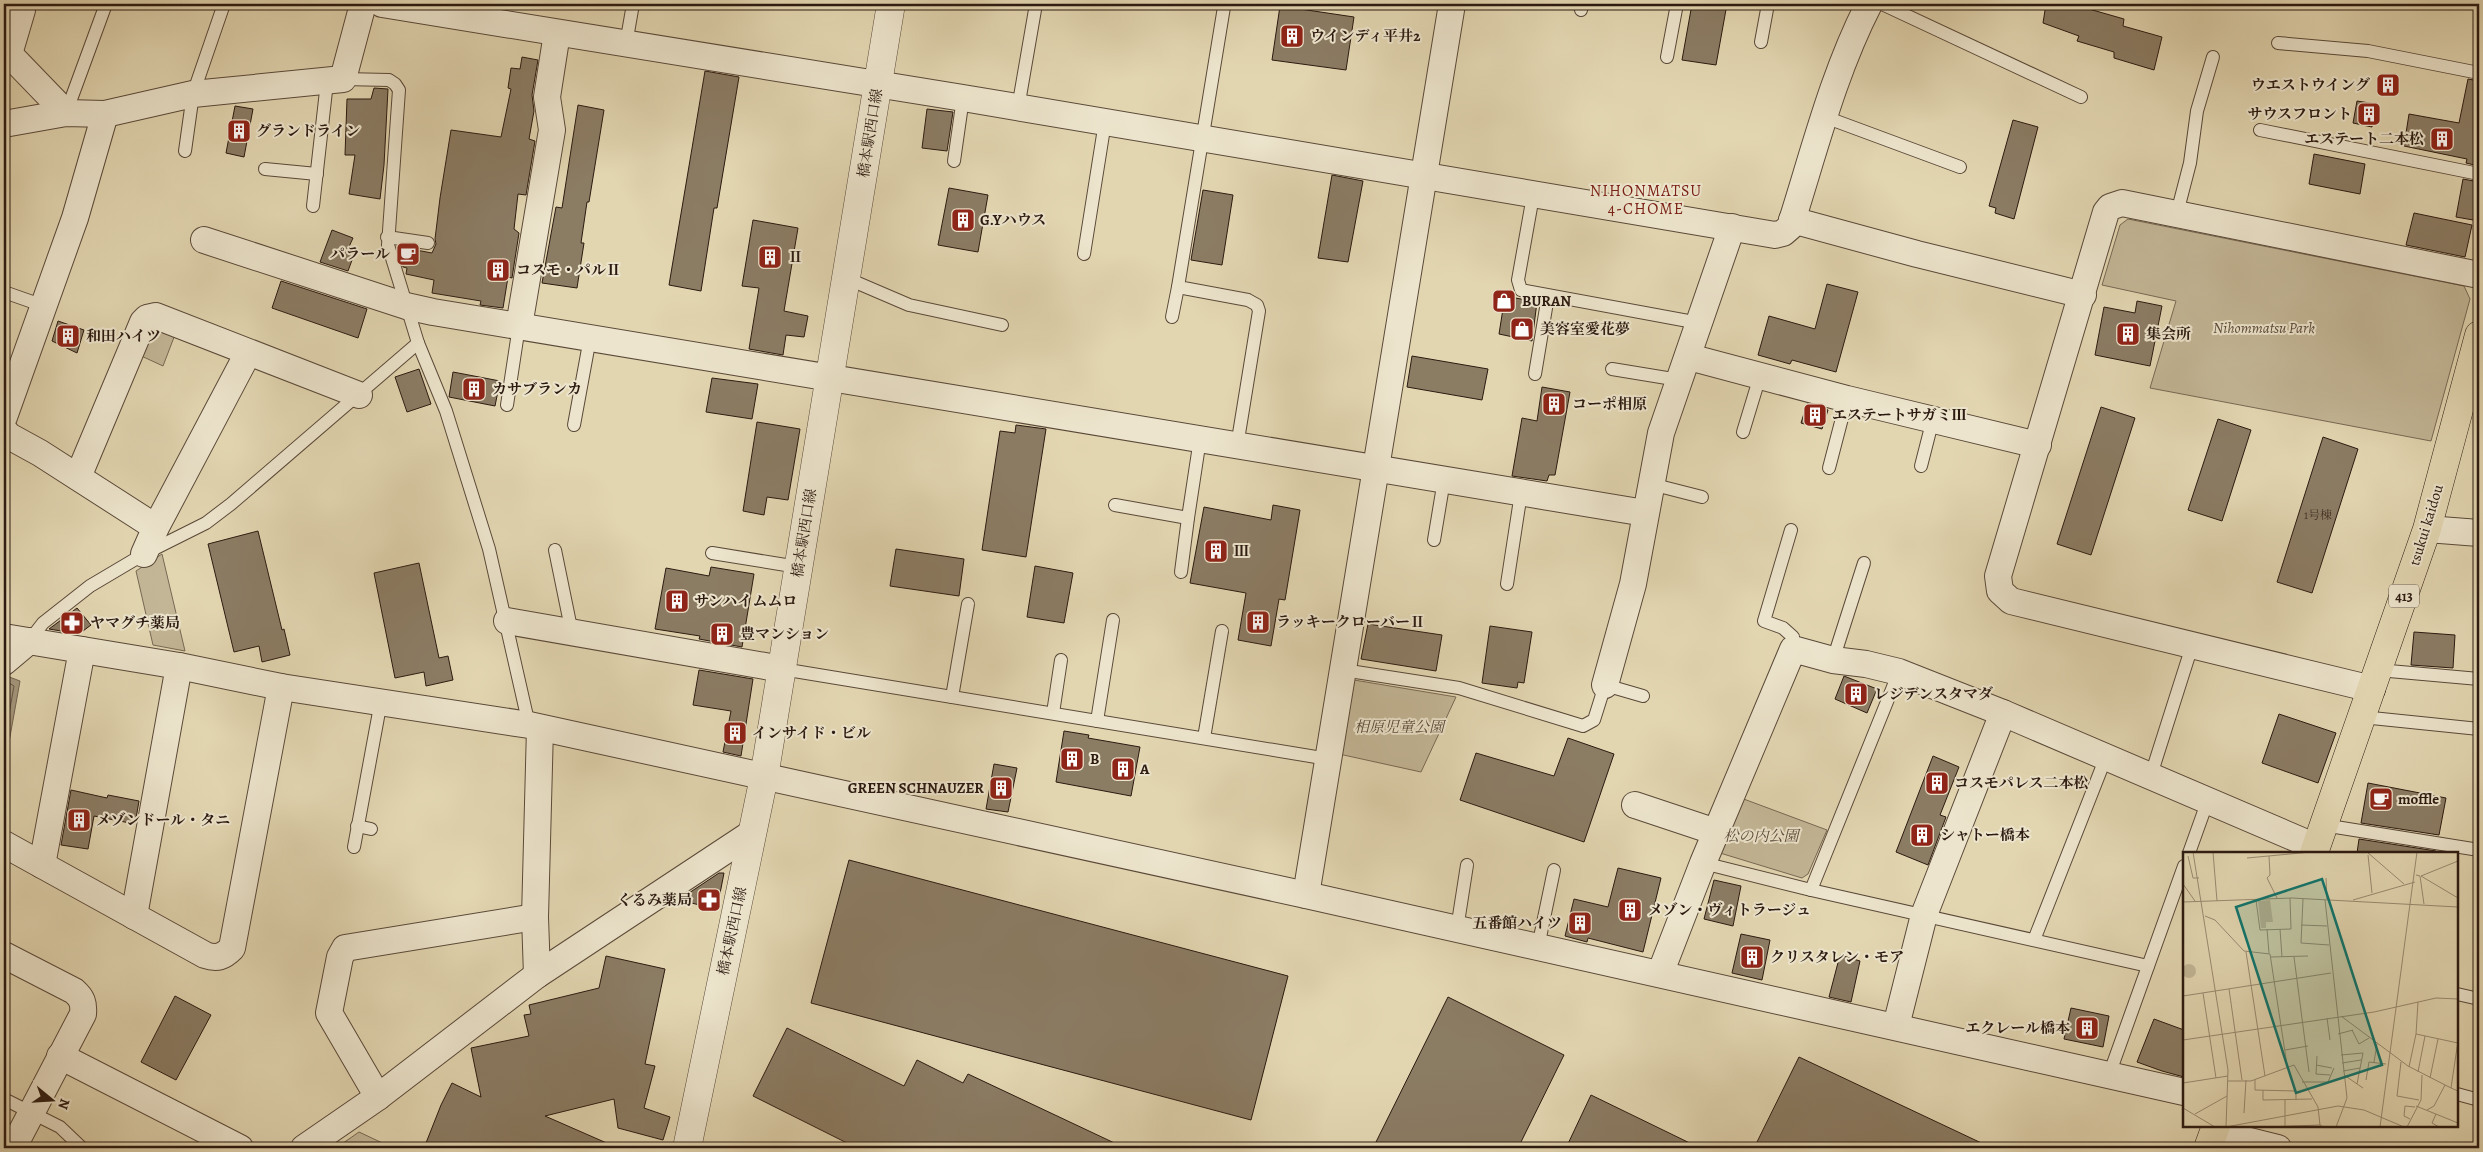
<svg xmlns="http://www.w3.org/2000/svg" width="2483" height="1152" viewBox="0 0 2483 1152" font-family="Alegreya,'Noto Serif JP',serif">
	<style>
		.green { fill: #c3b696; stroke: #786854 }
		.water { fill: #a4967b; stroke: #746451 }
		.lines { fill: none; stroke-linecap: round; stroke-linejoin: round }
		.shore { stroke: #685846; stroke-width: 1 }
		.building { fill: #8b7c64; stroke: #2c1a11 }
		.service-casing { stroke: #5a4939; stroke-width: 14 }
		.minor-casing { stroke: #5a4939; stroke-width: 28 }
		.tertiary-casing { stroke: #5a4939; stroke-width: 29 }
		.trunk-casing { stroke: #2c1a11; stroke-width: 29 }
		.service { stroke: #ece4cc; stroke-width: 12 }
		.minor { stroke: #ece4cc; stroke-width: 26 }
		.tertiary { stroke: #ece4cc; stroke-width: 28 }
		.trunk { stroke: #e2d6b1; stroke-width: 28 }
		.labels { text-anchor: middle; stroke-width: 4; stroke-linejoin: round; paint-order: stroke }
		.number-label { font-size: 12px; fill: #443226 }
		.shield { fill: #ece4cc; stroke: #665749; stroke-width: 1 }
		.shield-label { font-size: 14px; font-weight: bold; fill: #2c1a11 }
		.poi-label { font-size: 15px; font-weight: bold; fill: #2c1a11; stroke: #ece4cc; text-anchor: start }
		.street-label { font-size: 15px; fill: #2c1a11; stroke: #ece4cc }
		.park-label { font-size: 15px; font-style: italic; fill: #594939; stroke: #ece4cc }
		.neighbourhood-label { font-size: 16px; letter-spacing: 1px; fill: #7a1f14; stroke: #ece4cc }
		.inset-road { fill: none; stroke: #998b71; stroke-width: 1 }
		.view { fill: #0f766e; fill-opacity: 0.15; stroke: #0f766e; stroke-width: 2.5 }
		.inset-edge { fill: none; stroke: #2c1a11; stroke-width: 2.5 }
	</style>
	<rect width="100%" height="100%" fill="#e2d6b1"/>
	<filter id="stains"><feTurbulence type="fractalNoise" baseFrequency=".004" numOctaves="4"/><feColorMatrix values="0 0 0 0 .2 0 0 0 0 .09 0 0 0 0 .02 0 0 0 .5 -.17"/></filter>
	<radialGradient id="worn" r=".72"><stop offset=".6" stop-color="#630" stop-opacity="0"/><stop offset="1" stop-color="#630" stop-opacity=".3"/></radialGradient>
	<g class="green">
		<path d="M2128,219L2464,286L2470,299L2431,441L2150,388L2176,301L2102,285L2120,225Z"/>
		<path d="M157,325L176,332L163,366L137,354Z"/>
		<path d="M162,554L185,651L153,645L136,571Z"/>
		<path d="M1354,680L1456,697L1421,772L1339,754Z"/>
		<path d="M1741,798L1827,830L1808,874L1802,878L1720,853Z"/>
		<path d="M359,1132L393,1148H336Z"/>
	</g>
	<path class="water" d="M4,675L20,681L4,770Z"/>
	<g class="lines">
		<path class="shore" d="M4,680L14,686L4,742"/>
	</g>
	<g class="building">
		<path d="M1692,4H1727L1716,65L1682,60Z"/>
		<path d="M2046,4H2090L2089,9L2124,19L2123,26L2162,37L2154,70L2114,58V52L2077,41L2079,36L2043,23Z"/>
		<path d="M1280,6L1354,17L1346,70L1272,60Z"/>
		<path d="M522,57L538,60L532,95L534,111L529,139L535,141L526,195L518,194L514,229L519,233L512,278L508,277L503,308L480,305L481,301L432,293L434,280L406,274L407,268L403,267L402,263L405,248L432,253L436,244L435,239L440,198L451,130L501,137L511,89L508,88L511,68L520,69Z"/>
		<path d="M705,71L739,77L717,208H714L701,291L669,285Z"/>
		<path d="M2468,79L2479,81V166L2466,163L2467,159L2404,146L2409,114L2459,123Z"/>
		<path d="M374,88L388,89L384,165L380,199L349,194L355,155H345L347,99H371Z"/>
		<path d="M2357,101L2376,104L2372,127L2353,123Z"/>
		<path d="M578,105L604,110L589,202H587L581,243H584L577,288L542,283L556,207L562,208Z"/>
		<path d="M235,106L253,109L244,157L226,153Z"/>
		<path d="M927,109L953,112L947,151L922,148Z"/>
		<path d="M2013,120L2038,127L2014,219L1995,213L1996,208L1989,206Z"/>
		<path d="M2314,154L2365,164L2360,194L2309,184Z"/>
		<path d="M1332,175L1363,181L1348,262L1318,258Z"/>
		<path d="M2463,179L2479,182V221L2456,217Z"/>
		<path d="M949,188L988,195L978,252L938,245Z"/>
		<path d="M1203,190L1233,195L1222,265L1191,260Z"/>
		<path d="M2414,213L2472,225L2465,257L2406,245Z"/>
		<path d="M753,220L798,228L784,311L808,316L804,337L786,335L783,355L749,349L759,288L742,286Z"/>
		<path d="M332,230L353,238L348,249L355,252L348,271L320,262Z"/>
		<path d="M281,281L367,309L358,338L272,308Z"/>
		<path d="M1827,284L1858,292L1836,372L1792,360L1790,364L1758,355L1769,316L1815,329Z"/>
		<path d="M1505,296L1537,302L1532,341L1499,334Z"/>
		<path d="M2137,301L2162,306L2150,366L2095,355L2104,307L2135,313Z"/>
		<path d="M58,321L84,330L77,353L52,341Z"/>
		<path d="M1412,356L1488,369L1482,400L1407,387Z"/>
		<path d="M419,369L431,404L407,412L395,377Z"/>
		<path d="M453,372L500,381L495,406L449,397Z"/>
		<path d="M712,378L758,384L752,419L706,412Z"/>
		<path d="M1542,387L1570,392L1555,475H1549L1547,481L1512,476L1522,418L1537,421Z"/>
		<path d="M1807,404L1828,410L1822,429L1801,423Z"/>
		<path d="M2101,407L2135,418L2091,555L2057,544Z"/>
		<path d="M2218,419L2251,430L2222,521L2188,510Z"/>
		<path d="M757,422L800,429L788,500L767,497L764,515L743,511Z"/>
		<path d="M1016,425L1046,429L1026,557L982,550L1000,431L1015,433Z"/>
		<path d="M2323,437L2358,449L2312,593L2277,582Z"/>
		<path d="M1273,505L1300,510L1285,600L1279,599L1271,646L1238,640L1246,593L1190,583L1204,507L1271,520Z"/>
		<path d="M258,531L282,630L284,629L290,655L262,662L259,646L234,652L208,544Z"/>
		<path d="M896,549L964,559L959,596L890,586Z"/>
		<path d="M419,563L439,658L448,656L453,680L426,686L424,672L395,678L374,573Z"/>
		<path d="M1035,566L1073,573L1064,623L1027,617Z"/>
		<path d="M711,567L754,574L742,647L699,639L700,636L655,629L666,568L709,576Z"/>
		<path d="M77,608L91,625L79,634L49,629Z"/>
		<path d="M1368,624L1442,635L1436,671L1361,659Z"/>
		<path d="M1490,626L1532,632L1524,683L1518,682L1517,688L1482,683Z"/>
		<path d="M2414,632L2455,635L2453,668L2411,665Z"/>
		<path d="M699,670L753,679L741,756L723,752L731,711L693,705Z"/>
		<path d="M1844,676L1877,689L1867,713L1835,699Z"/>
		<path d="M2279,714L2336,733L2318,783L2262,763Z"/>
		<path d="M1064,731L1089,735L1088,738L1140,747L1131,796L1056,782Z"/>
		<path d="M1568,738L1614,754L1584,842L1460,800L1476,753L1554,776Z"/>
		<path d="M1933,756L1959,767L1940,815L1946,817L1928,865L1896,852Z"/>
		<path d="M994,764L1017,768L1008,812L986,809Z"/>
		<path d="M2368,783L2446,798L2439,835L2361,823Z"/>
		<path d="M71,790L107,798L108,795L139,801L135,824L94,816L88,849L61,845Z"/>
		<path d="M2359,839L2436,851V853H2357Z"/>
		<path d="M849,860L1288,976L1251,1120L811,1003Z"/>
		<path d="M1618,868L1661,878L1643,952L1588,938L1587,942L1565,936L1574,899L1608,907Z"/>
		<path d="M719,873H724L717,909L687,902L689,893Z"/>
		<path d="M1714,880L1741,886L1733,926L1704,919Z"/>
		<path d="M1741,934L1770,940L1762,980L1732,973Z"/>
		<path d="M1840,955L1860,961L1851,1002L1829,997Z"/>
		<path d="M606,956L665,969L645,1064L655,1066L644,1108L670,1117L663,1140L618,1128L614,1099L545,1116L618,1148H424L441,1105L452,1083L481,1097L471,1048L529,1036L524,1015L531,1014L529,1005L599,988Z"/>
		<path d="M175,996L211,1015L176,1080L141,1062Z"/>
		<path d="M1448,997L1564,1055L1518,1148H1373Z"/>
		<path d="M2071,1008L2109,1016L2103,1047L2064,1039Z"/>
		<path d="M2154,1019L2184,1030V1077L2162,1071L2137,1062Z"/>
		<path d="M787,1028L904,1086L917,1060L963,1083L968,1074L1125,1148H857L753,1096Z"/>
		<path d="M1799,1057L1992,1148H1754Z"/>
		<path d="M1591,1095L1700,1148H1566Z"/>
	</g>
	<g class="lines">
		<g class="service-casing">
			<g id="service">
				<path d="M1882,4L2081,97"/>
				<path d="M1224,7L1178,287L1248,300L1257,305L1259,311L1237,446"/>
				<path d="M1581,10L1582,4"/>
				<path d="M1761,42L1768,4"/>
				<path d="M2278,43L2368,51L2479,73"/>
				<path d="M626,44L633,4"/>
				<path d="M1667,57L1677,4"/>
				<path d="M343,79L389,80L395,84L399,90L388,245L418,343L446,411L489,549L529,725"/>
				<path d="M1018,108L1036,4"/>
				<path d="M66,113L106,4"/>
				<path d="M1825,117L1960,167"/>
				<path d="M2260,130L2479,174"/>
				<path d="M185,151L193,94L224,4"/>
				<path d="M954,161L963,98"/>
				<path d="M265,169L317,174"/>
				<path d="M1533,196L1518,280L1521,290L1699,323"/>
				<path d="M313,206L327,82"/>
				<path d="M2177,213L2190,163L2197,111L2213,57"/>
				<path d="M387,237L428,243"/>
				<path d="M1084,254L1105,122"/>
				<path d="M846,278L909,305L1002,325"/>
				<path d="M4,292L44,306"/>
				<path d="M1172,317L1178,287"/>
				<path d="M1612,369L1679,380"/>
				<path d="M1535,374L1548,296"/>
				<path d="M507,405L519,326"/>
				<path d="M574,425L590,338"/>
				<path d="M1743,432L1760,376"/>
				<path d="M1921,466L1933,419"/>
				<path d="M1829,468L1847,399"/>
				<path d="M1651,484L1702,497"/>
				<path d="M1115,505L1188,518L1200,439"/>
				<path d="M1791,530L1764,621L1783,628L1793,637V649"/>
				<path d="M1434,540L1444,480"/>
				<path d="M555,550L572,633"/>
				<path d="M712,553L798,567"/>
				<path d="M1181,572L1188,518"/>
				<path d="M1507,584L1521,493"/>
				<path d="M29,641L43,623L90,586L144,554L206,523L231,504L418,343"/>
				<path d="M1833,660L1864,563"/>
				<path d="M782,669L1328,759"/>
				<path d="M1343,670L1459,688L1583,726L1594,720L1605,685L1643,696"/>
				<path d="M2378,670L2479,679"/>
				<path d="M952,697L968,604"/>
				<path d="M1053,713L1061,660"/>
				<path d="M2362,717L2479,729"/>
				<path d="M1097,721L1113,620"/>
				<path d="M1204,738L1222,631"/>
				<path d="M2151,775L2192,646"/>
				<path d="M2323,825L2479,850"/>
				<path d="M357,826L371,829"/>
				<path d="M354,847L381,701"/>
				<path d="M2189,853L2208,800"/>
				<path d="M1703,863L1811,890L2148,966"/>
				<path d="M1811,890L1899,672"/>
				<path d="M1457,929L1467,865"/>
				<path d="M2034,940L2106,757"/>
				<path d="M1538,947L1554,870"/>
				<path d="M2457,994L2479,999"/>
				<path d="M2109,1075L2184,866"/>
				<path d="M2457,1094L2479,1100"/>
				<path d="M4,1099L60,1127L82,1148"/>
			</g>
		</g>
		<g class="minor-casing">
			<g id="minor">
				<path d="M382,4L963,98L1775,235L1783,233L1790,227C1814,152 1833,74 1869,4"/>
				<path d="M22,10L9,54L66,113"/>
				<path d="M4,124L66,113L105,114L193,94L343,79L363,4"/>
				<path d="M1792,220L1917,254L2083,295"/>
				<path d="M204,240L406,306L433,312L1645,513"/>
				<path d="M519,326L552,130L547,97L557,33"/>
				<path d="M1689,357L1847,399L2038,445"/>
				<path d="M4,417L75,218L105,114"/>
				<path d="M4,430L9,436L40,453L149,523L155,529L144,554"/>
				<path d="M78,477L143,322L147,318L156,316L359,395"/>
				<path d="M155,529L248,353"/>
				<path d="M2427,529L2479,533"/>
				<path d="M507,621L782,669"/>
				<path d="M4,637L179,666L281,687L529,725L1306,895L2184,1092"/>
				<path d="M4,662L29,641"/>
				<path d="M1605,685L1633,584L1661,433L1732,227"/>
				<path d="M2372,689L2011,601L2000,591L1998,576L2106,212L2110,207L2122,203L2479,275"/>
				<path d="M1635,805L1716,832"/>
				<path d="M4,844L205,955C217,959 223,957 232,948L281,687"/>
				<path d="M42,865L82,650"/>
				<path d="M1306,895L1452,4"/>
				<path d="M134,916L179,666"/>
				<path d="M4,955L74,991C82,998 84,1003 83,1014L13,1148"/>
				<path d="M1660,974L1703,863L1793,649L1833,660L1866,664L1899,672L2003,713L2316,847"/>
				<path d="M537,975L535,917L540,728"/>
				<path d="M1896,1026L1924,915L2003,713"/>
				<path d="M60,1056L240,1148"/>
				<path d="M378,1097L329,1013L340,957L345,948L535,917"/>
				<path d="M2214,1132L2278,1148"/>
				<path d="M304,1148L378,1097L537,975L752,833"/>
			</g>
		</g>
		<g class="tertiary-casing">
			<path id="tertiary" d="M687,1148L764,777L891,4"/>
		</g>
		<g class="trunk-casing">
			<g id="trunk">
				<path d="M2314,853L2427,529L2479,335"/>
				<path d="M2208,1148L2216,1126"/>
			</g>
		</g>
		<use href="#service" class="service"/>
		<use href="#minor" class="minor"/>
		<use href="#tertiary" class="tertiary"/>
		<use href="#trunk" class="trunk"/>
	</g>
	<defs>
		<g id="building-square" transform="scale(1.25)"><rect x="-9" y="-9" width="18" height="18" rx="4" fill="#8f2418" stroke="#ece4cc"/><path d="M-4-6H4V6H1V3H-1V6H-4ZM-2.5-4.3h1.7v1.8h-1.7ZM.8-4.3h1.7v1.8H.8ZM-2.5-1h1.7V.8h-1.7ZM.8-1h1.7V.8H.8Z" fill="#fff"/></g>
		<g id="cafe-square" transform="scale(1.25)"><rect x="-9" y="-9" width="18" height="18" rx="4" fill="#8f2418" stroke="#ece4cc"/><path d="M-5.5-4.5H6V0H3Q3 3.5 0 3.5H-2.5Q-5.5 3.5-5.5 0ZM3-3.2v2h1.7v-2ZM-6 4.5H4V6H-6Z" fill="#fff"/></g>
		<g id="shop-square" transform="scale(1.25)"><rect x="-9" y="-9" width="18" height="18" rx="4" fill="#8f2418" stroke="#ece4cc"/><path d="M-5-2.5h2.3a2.7 3.5 0 0 1 5.4 0H5L5.5 6h-11ZM-1.5-2.5h3a1.5 2.3 0 0 0-3 0Z" fill="#fff"/></g>
		<g id="pharmacy-square" transform="scale(1.25)"><rect x="-9" y="-9" width="18" height="18" rx="4" fill="#8f2418" stroke="#ece4cc"/><path d="M-2-6h4v4h4v4h-4v4h-4v-4h-4v-4h4Z" fill="#fff"/></g>
	</defs>
	<g fill-rule="evenodd">
		<use href="#building-square" x="1292" y="36"/>
		<use href="#building-square" x="2388" y="85"/>
		<use href="#building-square" x="2369" y="114"/>
		<use href="#building-square" x="239" y="131"/>
		<use href="#building-square" x="2442" y="139"/>
		<use href="#building-square" x="963" y="220"/>
		<use href="#cafe-square" x="408" y="254"/>
		<use href="#building-square" x="770" y="257"/>
		<use href="#building-square" x="498" y="270"/>
		<use href="#shop-square" x="1504" y="301"/>
		<use href="#shop-square" x="1522" y="329"/>
		<use href="#building-square" x="2128" y="334"/>
		<use href="#building-square" x="68" y="336"/>
		<use href="#building-square" x="474" y="389"/>
		<use href="#building-square" x="1554" y="404"/>
		<use href="#building-square" x="1815" y="415"/>
		<use href="#building-square" x="1216" y="551"/>
		<use href="#building-square" x="677" y="601"/>
		<use href="#building-square" x="1258" y="622"/>
		<use href="#pharmacy-square" x="72" y="623"/>
		<use href="#building-square" x="722" y="634"/>
		<use href="#building-square" x="1856" y="694"/>
		<use href="#building-square" x="735" y="733"/>
		<use href="#building-square" x="1072" y="759"/>
		<use href="#building-square" x="1123" y="769"/>
		<use href="#building-square" x="1937" y="783"/>
		<use href="#building-square" x="1001" y="788"/>
		<use href="#cafe-square" x="2381" y="799"/>
		<use href="#building-square" x="79" y="820"/>
		<use href="#building-square" x="1922" y="835"/>
		<use href="#pharmacy-square" x="709" y="900"/>
		<use href="#building-square" x="1630" y="910"/>
		<use href="#building-square" x="1580" y="923"/>
		<use href="#building-square" x="1752" y="957"/>
		<use href="#building-square" x="2087" y="1028"/>
	</g>
	<g class="labels">
		<g class="number-label">
			<text x="2318" y="519">1号棟</text>
		</g>
		<rect class="shield" x="2389" y="584.5" width="30" height="23" rx="4"/>
		<g class="shield-label">
			<text x="2404" y="601">413</text>
		</g>
		<g class="poi-label">
			<text x="1310" y="41">ウインディ平井2</text>
			<text x="2370" y="90" text-anchor="end">ウエストウイング</text>
			<text x="2352" y="119" text-anchor="end">サウスフロント</text>
			<text x="256" y="136">グランドライン</text>
			<text x="2424" y="144" text-anchor="end">エステート二本松</text>
			<text x="980" y="225">G.Yハウス</text>
			<text x="390" y="259" text-anchor="end">パラール</text>
			<text x="788" y="262">Ⅱ</text>
			<text x="516" y="275">コスモ・パルⅡ</text>
			<text x="1522" y="306">BURAN</text>
			<text x="1540" y="334">美容室愛花夢</text>
			<text x="2146" y="339">集会所</text>
			<text x="86" y="341">和田ハイツ</text>
			<text x="492" y="394">カサブランカ</text>
			<text x="1572" y="409">コーポ相原</text>
			<text x="1832" y="420">エステートサガミⅢ</text>
			<text x="1234" y="556">Ⅲ</text>
			<text x="694" y="606">サンハイムムロ</text>
			<text x="1276" y="627">ラッキークローバーⅡ</text>
			<text x="90" y="628">ヤマグチ薬局</text>
			<text x="740" y="639">豊マンション</text>
			<text x="1874" y="699">レジデンスタマダ</text>
			<text x="752" y="738">インサイド・ビル</text>
			<text x="1090" y="764">B</text>
			<text x="1140" y="774">A</text>
			<text x="1954" y="788">コスモパレス二本松</text>
			<text x="984" y="793" text-anchor="end">GREEN SCHNAUZER</text>
			<text x="2398" y="804">moffle</text>
			<text x="96" y="825">メゾンドール・タニ</text>
			<text x="1940" y="840">シャトー橋本</text>
			<text x="692" y="905" text-anchor="end">くるみ薬局</text>
			<text x="1648" y="915">メゾン・ヴィトラージュ</text>
			<text x="1562" y="928" text-anchor="end">五番館ハイツ</text>
			<text x="1770" y="962">クリスタレン・モア</text>
			<text x="2070" y="1033" text-anchor="end">エクレール橋本</text>
		</g>
		<g class="street-label">
			<text transform="translate(870 133) rotate(-81)" y="5">橋本駅西口線</text>
			<text transform="translate(2426 525) rotate(-73)" y="5">tsukui kaidou</text>
			<text transform="translate(804 533) rotate(-81)" y="5">橋本駅西口線</text>
			<text transform="translate(732 931) rotate(-78)" y="5">橋本駅西口線</text>
		</g>
		<g class="park-label">
			<text x="2264" y="333">Nihommatsu Park</text>
			<text x="1399" y="732">相原児童公園</text>
			<text x="1761" y="841">松の内公園</text>
		</g>
		<g class="neighbourhood-label">
			<text x="1646" y="196">NIHONMATSU<tspan x="1646" dy="18">4-CHOME</tspan></text>
		</g>
	</g>
	<g transform="translate(2183 852)">
		<rect width="275" height="275" fill="#e2d6b1"/>
		<path d="M87,48L90,70H83V76H78L75,49ZM-1 119a7 7 0 1 1 14 0a7 7 0 1 1-14 0Z" fill="#c3b696"/>
		<path class="inset-road" d="M10,0L45,218L43,275L155,254L181,258L221,275M30,0L34,49M184,0L221,32M185,3L189,41M5,4L10,26H16M86,4L87,23L84,26L94,46M64,6L128,0M233,23L237,24L241,52M238,24L275,46M238,24L275,9M143,26L144,47M0,32L12,49M120,47L118,91L146,93M73,48L77,78L108,77L107,46M142,48L164,246L153,275M170,48L232,30M0,50L109,46L275,55M22,64L32,68L61,99L87,102L104,213M118,73L144,74M84,77L86,101M97,77L99,105M63,100L82,224M88,105L125,104M111,105L126,220M46,137L59,228M20,141L33,226M0,144L148,121M158,164L225,214L268,236M144,166L147,188M169,178L176,192L186,186M155,182L170,178M233,182L275,191M0,188L191,160L253,146L275,147M275,189L268,236L275,239M102,198L125,194M158,203L180,201L174,232M134,204L133,222L147,223M191,210L194,192M218,210L214,244L236,248M159,211L178,208M133,213L149,216M226,215L233,182L235,150M160,219L177,216M235,220L242,184M161,223L180,236M247,226L255,187M72,228V238L113,239V248M183,228L186,210L203,212M45,229H68L111,213L135,255L137,273L141,275M119,230H145L151,216M0,231L45,224M80,238V248L129,247M233,254L275,271M0,256L32,275M244,258L251,254L262,233M61,261L63,228M12,262L44,244M253,262L249,271L256,275M227,267L221,264L222,254L232,255M83,275L137,273M102,275V248M197,275L234,0M224,275L238,248L239,223"/>
		<path class="view" d="M139,27L199,213L113,241L53,55Z"/>
		<rect width="275" height="275" class="inset-edge"/>
	</g>
	<rect width="2483" height="1152" fill="none" stroke="#e2d6b1" stroke-width="20"/>
	<rect x="5" y="5" width="2473" height="1142" fill="none" stroke="#2c1a11" stroke-width="2.5"/>
	<rect x="10" y="10" width="2463" height="1132" fill="none" stroke="#2c1a11"/>
	<g transform="translate(52 1100) rotate(108)" stroke="#ece4cc" stroke-width="4" paint-order="stroke">
	<path d="M0-4L9 19L0 12L-9 19Z" fill="#2c1a11"/>
	<text y="-8" font-size="14" font-weight="bold" text-anchor="middle" fill="#2c1a11">N</text>
	</g>
	<rect width="100%" height="100%" filter="url(#stains)"/>
	<rect width="100%" height="100%" fill="url(#worn)"/>
</svg>
